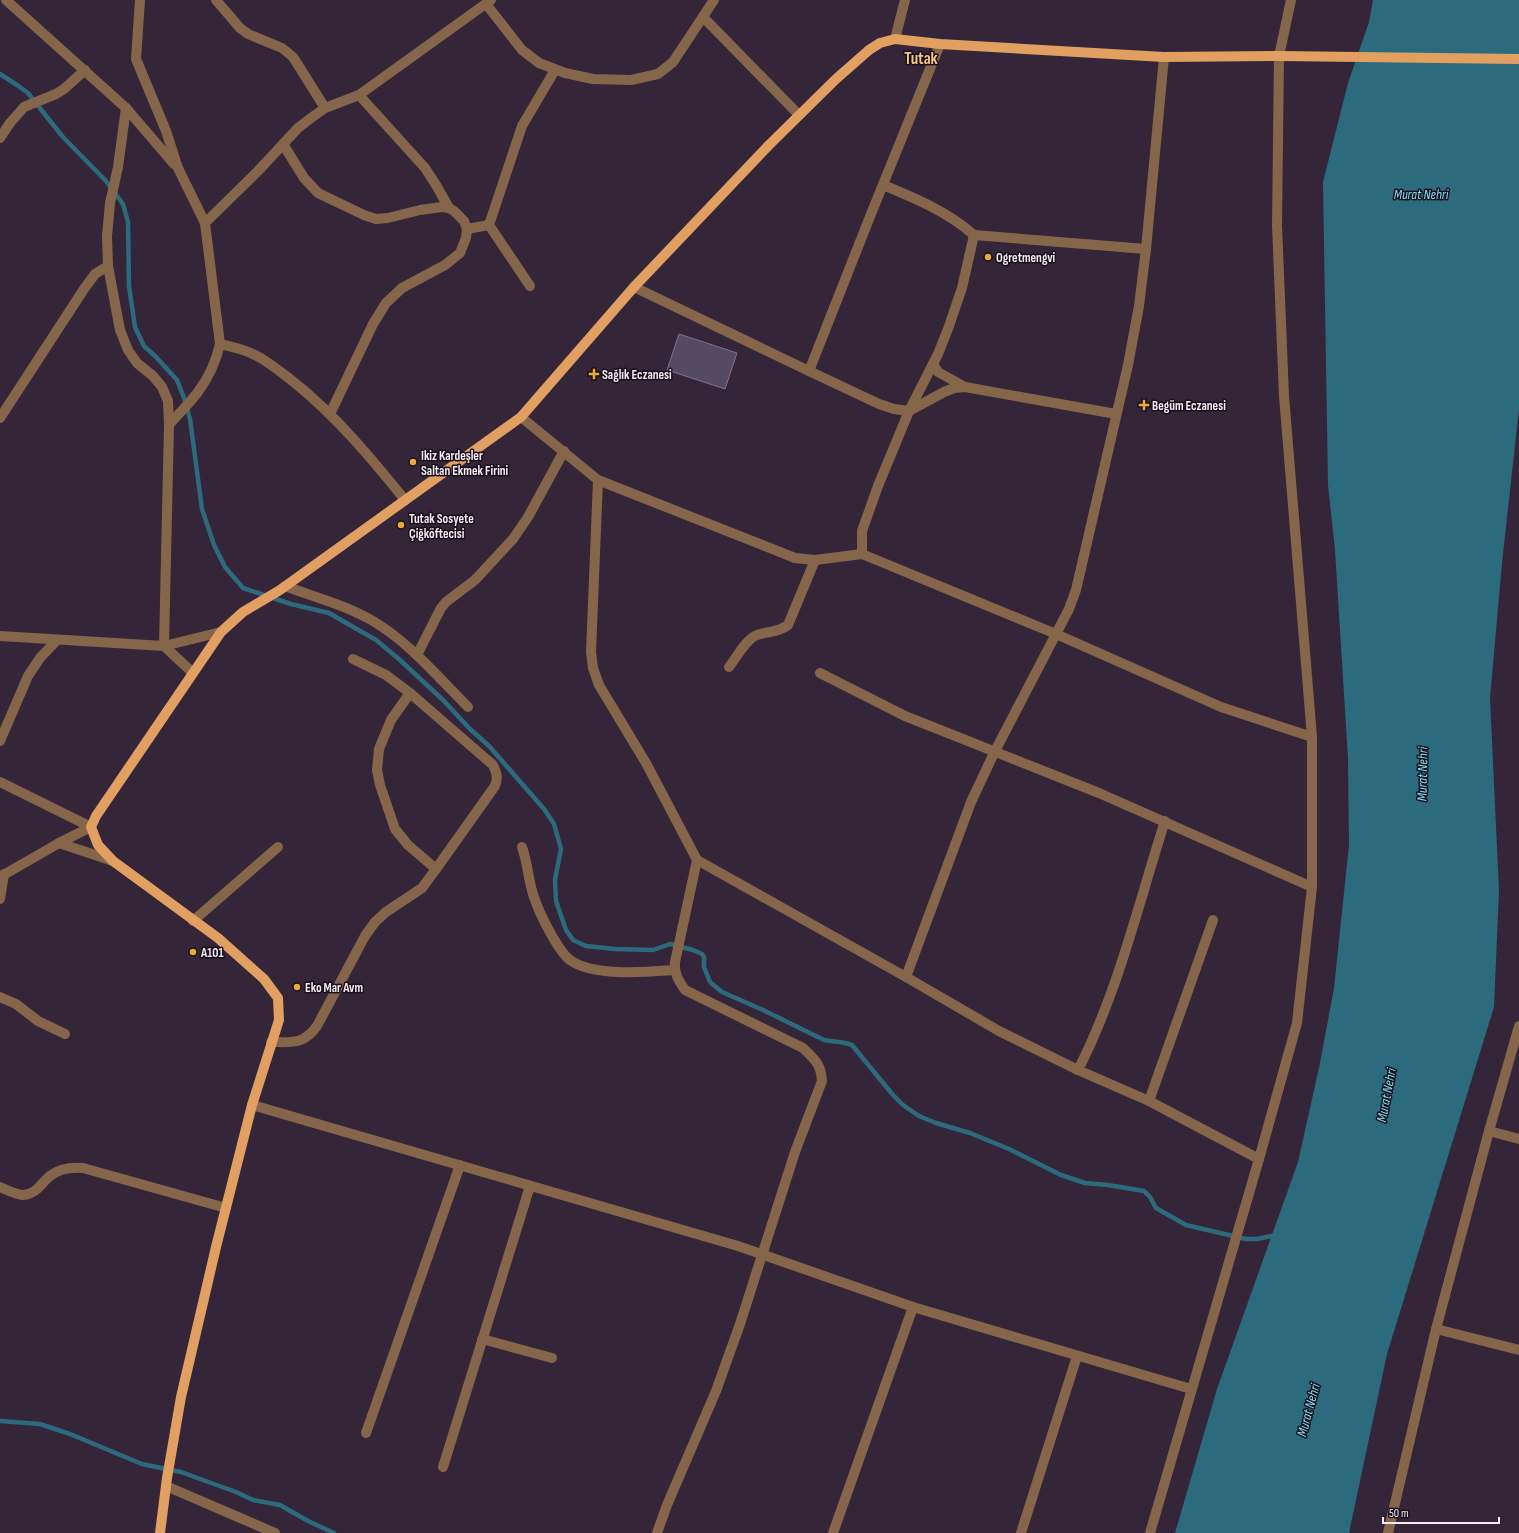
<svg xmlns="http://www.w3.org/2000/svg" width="1519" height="1533" viewBox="0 0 1519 1533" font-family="'Sofia Sans Condensed',sans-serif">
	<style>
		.water { fill: #2c6b7e }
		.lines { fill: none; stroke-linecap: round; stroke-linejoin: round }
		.stream { stroke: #2c6b7e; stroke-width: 4.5 }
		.building { fill: #544b63; stroke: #7d738d }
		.minor { stroke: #86664a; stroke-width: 10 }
		.major { stroke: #e19f62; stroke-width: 10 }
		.poi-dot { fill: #eca93a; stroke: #181119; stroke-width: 1.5 }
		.labels { text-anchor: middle; stroke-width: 3; stroke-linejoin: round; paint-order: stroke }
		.poi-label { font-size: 13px; font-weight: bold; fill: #f4e9f5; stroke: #181119; text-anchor: start }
		.water-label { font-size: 14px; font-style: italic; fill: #80dffe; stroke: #181119 }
		.district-label { font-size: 17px; font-weight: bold; fill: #f5c683; stroke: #181119 }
	</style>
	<rect width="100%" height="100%" fill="#352538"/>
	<path class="water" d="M1373,0H1519V409L1502,563L1490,698L1499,891L1494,1007L1387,1354L1349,1533H1175L1217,1389L1298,1162L1320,1063L1334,988L1349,845L1348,758L1335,550L1328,485L1323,182L1348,83L1369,22Z"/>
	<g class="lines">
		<g class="stream">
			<path d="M0,74L17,85L28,93L62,136L106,181L123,204L128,222L129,286L135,327L144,346L156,357L177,380L184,398L190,419L202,509L214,545L225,567L243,588L291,604L329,613L376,640L400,660L443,700L470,729L489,746L544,809L554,824L561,849L555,880L556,901L566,930L573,940L586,946L615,949L653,950L670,944L693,950L702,954L704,957V967L710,982L722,992L763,1010L824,1040C834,1042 843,1041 852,1045L893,1095L903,1105L919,1116L936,1123L970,1133L1009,1149L1061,1175L1085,1183L1108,1185L1144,1191L1150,1197L1156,1208L1186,1225L1246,1239H1257L1276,1235"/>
			<path d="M0,1421L40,1424L70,1434L142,1464L181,1472L236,1492L253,1500L280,1505L308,1521L334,1533"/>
		</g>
	</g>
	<path class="building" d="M679,334L737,353L725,389L667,370Z"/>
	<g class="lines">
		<g class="minor">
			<path d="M6,0L126,108L174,164"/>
			<path d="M140,0L136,59L166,131L178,168L205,223L220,344C216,362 209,377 198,392C190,403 178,414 169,425"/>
			<path d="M216,0L240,28L248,34L282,48L293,57L325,108"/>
			<path d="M486,4L522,50L539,63L565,73L593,79L631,80L658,74L673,62L714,0"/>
			<path d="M703,17L799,115"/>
			<path d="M895,39L905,0"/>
			<path d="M359,95L425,168L436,185L449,208"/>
			<path d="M126,108L118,167L110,203L107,236L108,266L120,330L128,350L137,363L153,376L162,387L168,401L169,425L164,646L192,672"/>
			<path d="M0,138L10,123L24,107L56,94L64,89L85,70"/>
			<path d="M283,144L304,178L318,193L364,215L376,219L388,218L420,210L442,207L449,208L454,211L464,221L467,229L466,238L460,253L445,265L402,288L386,303L373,324L330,414"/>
			<path d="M883,185C915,198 948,212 974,235L1146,249"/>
			<path d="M205,223L258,171L298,128L311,118L325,108L359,95L491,0"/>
			<path d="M467,229L489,225"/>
			<path d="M530,286L489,225L522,126L555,70"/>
			<path d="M634,287L809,371L879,404L894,409L909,411L944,392L954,388L965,387L1116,414"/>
			<path d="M220,344C232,347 244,349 255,355C269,362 282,373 295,383C337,417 371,458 405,500"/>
			<path d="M933,364L938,372L965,387"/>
			<path d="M809,371L871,214L940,44"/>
			<path d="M521,417L598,480L795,558L815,560L862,554L1056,634L1221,707L1312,737"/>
			<path d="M0,418L84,289L95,274L108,266"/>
			<path d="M598,480L591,652L593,668L599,685L646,763L697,860L906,977L999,1031L1078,1070L1149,1101L1259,1159"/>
			<path d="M862,554V531L878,486L909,411L938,354L948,329L962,288L974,235"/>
			<path d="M285,586C314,597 346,605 373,621C410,643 438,677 468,707"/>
			<path d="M0,636L164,646L221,632"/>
			<path d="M417,655L441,608L446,602L475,580L513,539L528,517L564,451"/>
			<path d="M353,659L386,675L410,693L493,765C497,773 498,778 495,786L436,869"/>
			<path d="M729,667C736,658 746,640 755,636C766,631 778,633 788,625L815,560"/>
			<path d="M820,673L905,716L1099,793L1312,887"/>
			<path d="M0,741L28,676L40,658L57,640"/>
			<path d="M0,782L91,827"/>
			<path d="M59,843L113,861"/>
			<path d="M522,847C528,863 528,881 534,897C539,913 558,951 570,960C593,977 647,972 675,970"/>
			<path d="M0,877L59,843L91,827"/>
			<path d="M0,899L4,874"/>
			<path d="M193,921L278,847"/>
			<path d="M906,977L971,802L995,751L1069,609L1076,590L1128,365L1139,306L1146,249L1164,57"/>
			<path d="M0,997L16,1004L38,1021L65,1034"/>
			<path d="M271,1042C293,1042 303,1045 317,1026L365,936L375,922L386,912L422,888L436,869L408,845L395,829L380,785L377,770L379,749L391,720L410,693"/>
			<path d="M1078,1070C1118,992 1138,905 1165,821"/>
			<path d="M1149,1101L1213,920"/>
			<path d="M252,1105L738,1246L913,1307L1191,1389"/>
			<path d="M1489,1131L1519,1139"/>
			<path d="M0,1187C7,1190 16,1195 23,1195C37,1194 41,1183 50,1176C60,1168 71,1167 83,1168L226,1208"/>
			<path d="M1436,1329L1519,1350"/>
			<path d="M482,1339L552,1358"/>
			<path d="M366,1433L460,1165"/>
			<path d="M443,1467L530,1186"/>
			<path d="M166,1486L275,1533"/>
			<path d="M657,1533L667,1505L716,1391L740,1324L795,1152L822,1081C821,1064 815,1060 803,1048L685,990C678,980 674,973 675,962L697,860"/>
			<path d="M833,1533L913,1307"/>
			<path d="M1021,1533L1077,1356"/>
			<path d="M1150,1533L1259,1159L1297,1023L1312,887V737L1284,396L1277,225L1279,56L1291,0"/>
			<path d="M1388,1533L1436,1329L1489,1131L1519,1026"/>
		</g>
		<path class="major" d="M160,1533L167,1478L181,1397L216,1247L252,1105L279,1020L278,998L264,979L218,938L113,861L98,845L91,827L96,816L221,632L243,612L280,590L521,417L634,287L769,145L836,79L869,50L880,43L895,39L940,44L1164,57L1279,56L1519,59"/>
	</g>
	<g class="poi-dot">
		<circle cx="988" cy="257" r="4"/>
		<path d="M592 368h4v4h4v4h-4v4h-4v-4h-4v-4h4z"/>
		<path d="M1142 399h4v4h4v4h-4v4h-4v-4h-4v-4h4z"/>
		<circle cx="413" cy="462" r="4"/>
		<circle cx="401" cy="525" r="4"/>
		<circle cx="193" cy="952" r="4"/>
		<circle cx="297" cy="987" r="4"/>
	</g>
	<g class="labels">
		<g class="poi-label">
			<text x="996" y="262">Ogretmengvi</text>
			<text x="602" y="379">Sağlık Eczanesi</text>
			<text x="1152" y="410">Begüm Eczanesi</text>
			<text x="421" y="460">Ikiz Kardeşler<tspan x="421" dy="15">Saltan Ekmek Firini</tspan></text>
			<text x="409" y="523">Tutak Sosyete<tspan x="409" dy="15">Çiğköftecisi</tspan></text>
			<text x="201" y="957">A101</text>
			<text x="305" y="992">Eko Mar Avm</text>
		</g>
		<g class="water-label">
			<text x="1421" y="199">Murat Nehri</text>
			<text transform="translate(1422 774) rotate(-89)" y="5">Murat Nehri</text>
			<text transform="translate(1386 1095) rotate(-79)" y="5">Murat Nehri</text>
			<text transform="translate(1308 1410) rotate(-75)" y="5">Murat Nehri</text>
		</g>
		<g class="district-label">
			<text x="921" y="64">Tutak</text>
		</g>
	</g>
	<path d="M1383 1517v6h116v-6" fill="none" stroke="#f4e9f5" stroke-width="2"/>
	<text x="1389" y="1517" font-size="12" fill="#f4e9f5" stroke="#181119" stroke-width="3" paint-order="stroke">50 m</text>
</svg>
